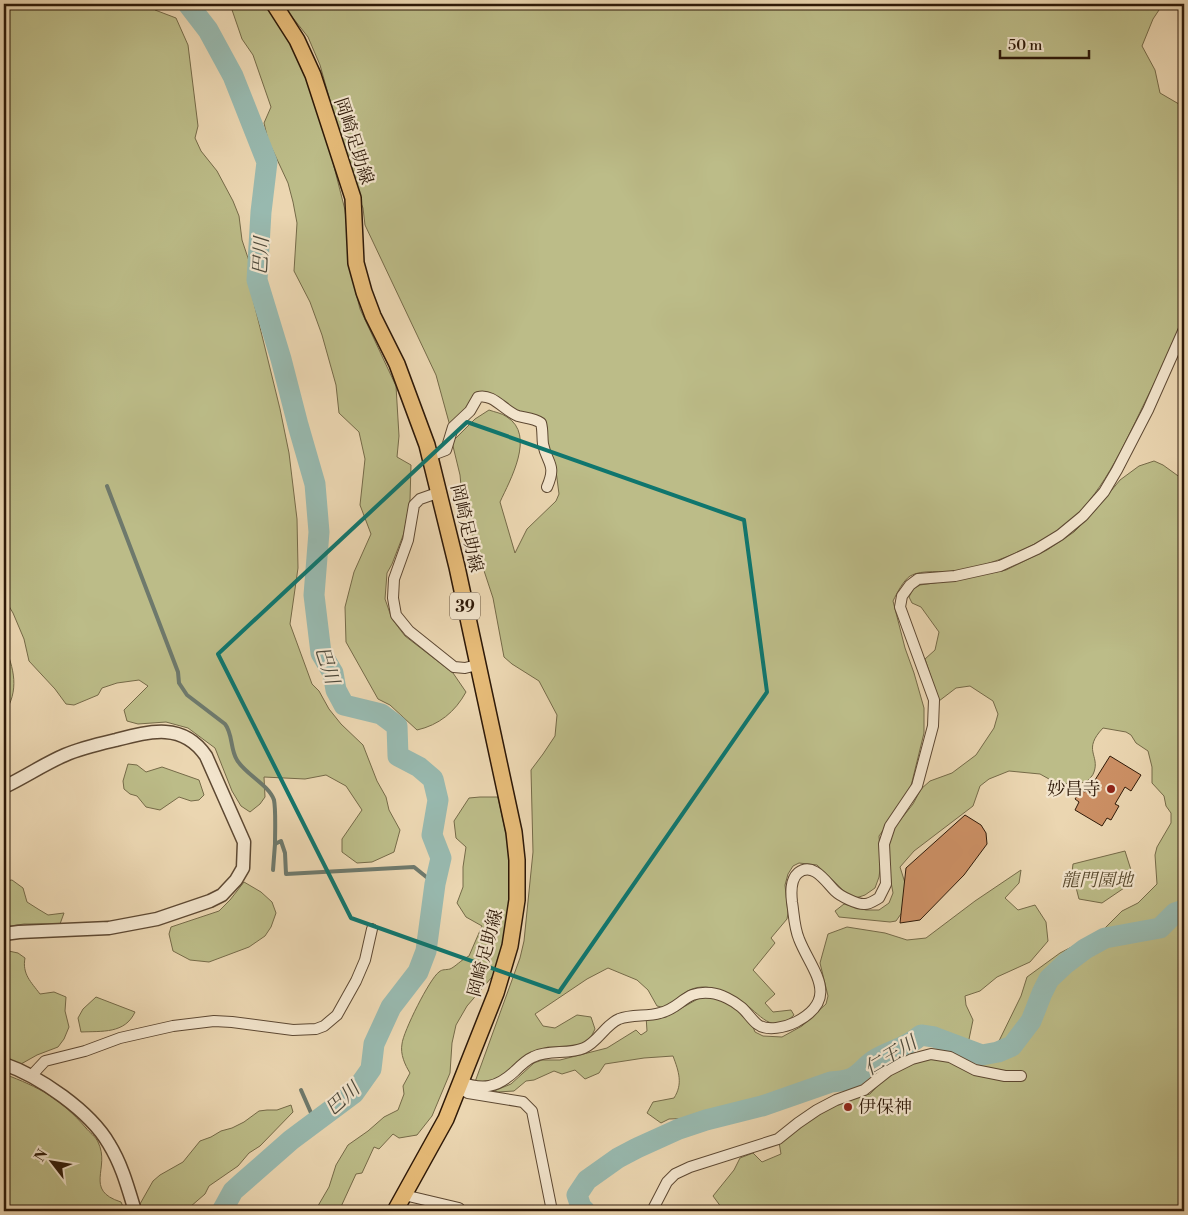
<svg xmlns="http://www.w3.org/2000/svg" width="1188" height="1215" viewBox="0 0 1188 1215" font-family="'Libre Bodoni','Noto Serif JP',serif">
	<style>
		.green { fill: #bcbc88; stroke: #756a48 }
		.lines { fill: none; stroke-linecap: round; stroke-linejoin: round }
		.stream { stroke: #6e796c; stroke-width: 4 }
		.river { stroke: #98b9af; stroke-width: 21 }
		.building { fill: #cc9065; stroke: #2e1908 }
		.minor-casing { stroke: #5d4832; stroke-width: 12 }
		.tertiary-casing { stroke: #5d4832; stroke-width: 15 }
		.primary-casing { stroke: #2e1908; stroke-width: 18 }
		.minor { stroke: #f2e4cc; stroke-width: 10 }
		.tertiary { stroke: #f2e4cc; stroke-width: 12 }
		.primary { stroke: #e6bb78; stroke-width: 15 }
		.marked { fill: none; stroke: #0f766e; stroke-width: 4; stroke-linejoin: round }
		.poi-dot { fill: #8f2418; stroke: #f2e4cc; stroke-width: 2 }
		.labels { text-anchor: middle; stroke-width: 4.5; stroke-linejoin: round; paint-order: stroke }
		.shield { fill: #f2e4cc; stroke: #695643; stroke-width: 1 }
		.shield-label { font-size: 16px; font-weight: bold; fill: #2e1908 }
		.street-label { font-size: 18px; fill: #2e1908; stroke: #f2e4cc }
		.poi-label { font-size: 18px; fill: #2e1908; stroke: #f2e4cc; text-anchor: end }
		.park-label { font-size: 18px; font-style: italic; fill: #594a2e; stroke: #f2e4cc }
		.water-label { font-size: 19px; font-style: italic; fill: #4e493a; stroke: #f2e4cc }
	</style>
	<rect width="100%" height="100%" fill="#ebd6b1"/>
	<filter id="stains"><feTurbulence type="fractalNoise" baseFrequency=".004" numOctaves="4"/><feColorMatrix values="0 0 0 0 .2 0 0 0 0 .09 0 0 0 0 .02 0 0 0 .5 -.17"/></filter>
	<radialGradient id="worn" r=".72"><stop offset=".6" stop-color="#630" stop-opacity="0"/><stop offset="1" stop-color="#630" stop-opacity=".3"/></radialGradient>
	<g class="green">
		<path d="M4,4H151L155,10L176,18L188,45L198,126L195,138L201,151L217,171L233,201L239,216L242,240L250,264L253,299L280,409L289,453L297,519L298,568L290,624L312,684L319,691L329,709L341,724L363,745L377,781L386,797L389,810L400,830L394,852L372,862L357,863L342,852V839L362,810L346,786L326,775L305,779L264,777L265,797L260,804L250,812L241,806L232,791L215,748L188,728L166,722L138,724L127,721L124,710L148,686L139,680L117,683L102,688L98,695L74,705L66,704L55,689L29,661L24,639L13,613L4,598Z"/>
		<path d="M230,4H267L280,21L305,75L329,147L345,210L352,277L360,309L396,386L399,436L397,457L411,465L410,500L404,533L392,564L387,573L385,599L392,619L405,636L453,673L466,692C455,712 439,725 417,730L390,705L378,699L346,642L345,607L354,572L371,534L360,505L365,459L359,432L339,413L336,385L322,335L310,302L294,271L297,223L293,202L288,183L268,140L264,123L271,107L253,55L242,39Z"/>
		<path d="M282,4H1163L1153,19L1142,46L1155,70L1160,93L1184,107V316C1172,347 1158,376 1143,406C1123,447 1101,497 1064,526C1035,547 991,566 956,571C942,573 922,569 910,576C903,581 897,593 893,601L905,648L914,673L924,708V733L911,786L906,798L879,836L881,861L879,877L875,888L865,895L856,898L846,893L817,865L799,863L793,866L788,874L785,885L788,913L787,919L771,938L775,943L753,970L775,994L765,1003L773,1012L791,1010L794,1015C772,1037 760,1013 742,1002C732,996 714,986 702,987C688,987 677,999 666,1008L657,1006L648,990L637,980L608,968L587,979L535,1014L543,1026L555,1028L577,1015L591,1017L595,1029L588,1043L575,1047L545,1051L499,1083L475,1082L520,958L524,941L533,852L531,770L543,754L555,736L557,715L539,681L512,664L504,657L493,598L463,507L460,475L452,442L475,419L489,410C494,412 502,413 507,417C536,435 510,480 500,502L515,553L527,529L556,501L559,494L555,463L548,450L547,427L542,420L520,412L489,395L469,405L450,426L436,375L365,225L363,208L355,189L320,65L308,37Z"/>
		<path d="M1154,461L1163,465L1181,478H1184V1211H724L713,1196L734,1170L740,1158L753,1153L762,1162L781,1154L779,1142L818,1114L843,1101L870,1094L887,1076L915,1061L933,1057L949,1060L976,1073L997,1045L1021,996L1027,977L1060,953L1102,931L1122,911L1138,903L1157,884L1155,855L1157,847L1171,823V813L1166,806L1164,796L1152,783V767L1148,751L1136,743L1131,735L1126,732L1103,728C1082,750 1100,755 1094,772C1093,776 1089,779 1086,782L1058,784L1040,774L1009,771L989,779L980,786L973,806L914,851L900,867L906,886L903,911L896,921L890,922L839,917L835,911L844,904L866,910H879L889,903L893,893L888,865V848L894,828L913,804L921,789L930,781L952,773L976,755L994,728L998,714L993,701L970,686L956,688L939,701L925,659L935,650L939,632L921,607L912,603L909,597L913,589L920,585L955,580L1006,570L1047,550L1074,532L1092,514L1120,480L1139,466Z"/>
		<path d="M4,644C14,669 20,690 4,714Z"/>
		<path d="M128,764L137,765L146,772L162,767L199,780L204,795L199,800L191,801L179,797L160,810L146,807L137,796L130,794L124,789L123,781Z"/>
		<path d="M480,797H498L513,866L516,907L498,970L467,1006L456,1025L452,1043L450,1073L432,1116L417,1135L399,1138L393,1134L379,1149L374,1147L362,1173L356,1174L339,1211H315L329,1187L336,1165L348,1145L368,1131L384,1117L398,1110L404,1094L403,1086L410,1073C405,1065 400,1054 402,1044C403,1032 430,978 439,972C442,969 446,970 450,969C455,967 461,960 469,956L482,926L466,917L457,903L463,887V867L466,847L456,838L454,821L469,798Z"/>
		<path d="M1125,851L1131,870L1127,886L1102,903L1079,899L1072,872L1073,864Z"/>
		<path d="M1021,870L1019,883L1005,898L1018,910L1035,905L1046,922L1048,941L1030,962L997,977L980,991L965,996L966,1005L973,1020L968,1044L945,1035L926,1033H919L911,1040L886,1049L850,1073L841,1077H825L807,1086L781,1093L764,1101L729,1107L712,1114L695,1118L669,1119L661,1123L647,1113L653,1102L674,1098C683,1084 679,1072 673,1056L644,1058L605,1064L599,1073L585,1079L575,1070L562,1074L554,1071L534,1080L526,1081L514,1091L498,1092L494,1091L511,1084L534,1063L542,1060H560L607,1048L636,1030L641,1035L647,1031L646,1016L671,1014L703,996L727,1001L751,1022L755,1032L763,1036L782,1037L802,1026L826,1004L828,996L820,963L828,934L847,927L885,933L907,940L926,938L975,901Z"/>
		<path d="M12,880L23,888L27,902L38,909L48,915L64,913L60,924H24L4,927V881Z"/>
		<path d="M244,882L261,892L272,902L276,913L271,927L265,936L249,947L209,962L190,960L173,951L169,934L171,927L219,911L230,900Z"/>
		<path d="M4,950L18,953L25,958C22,974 31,982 40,994L54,992L66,997L65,1011L69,1027L64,1039L58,1047L37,1055L21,1064L4,1057Z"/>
		<path d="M96,997L135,1012C125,1034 102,1031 81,1032L78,1018L83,1009Z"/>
		<path d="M4,1074C39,1087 61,1099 86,1128C89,1132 96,1137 98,1142C111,1168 83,1190 121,1202L125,1211H4Z"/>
		<path d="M291,1105L293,1112L260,1146L249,1153L238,1166L209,1186L205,1194L190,1207L189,1211H142L140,1204L153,1181L160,1175L183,1162L200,1141L211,1137L221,1131L232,1128L244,1122L259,1111L267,1110H277Z"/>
	</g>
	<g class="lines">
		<g class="stream">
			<path d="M107,486L178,672L179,683L187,695L225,724C233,734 230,749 237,760C245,774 269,785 274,800C276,810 275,833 275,844L281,841L285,853L286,874L414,867L435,884"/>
			<path d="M273,870L275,844"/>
			<path d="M301,1090L315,1122"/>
		</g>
		<g class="river">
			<path d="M188,4L208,30L233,76L267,162L261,212L257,280L281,359L298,425L315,484L319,532L314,595L321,653L333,673L336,690L344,705L381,714L397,726L398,756L419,767L433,779L438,800L432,835L441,858L435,884L426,951L418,972L391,1007L374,1044L371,1069L354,1093L291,1140L242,1183L233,1191L222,1211"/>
			<path d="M585,1211L581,1207L577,1195L587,1180L618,1158L637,1148L679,1129L706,1120L762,1106L831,1082C839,1081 848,1081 854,1077C862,1072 867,1064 876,1059C892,1050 906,1048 921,1035L934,1037L982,1055L998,1052L1012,1046L1031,1021L1042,993L1049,979L1065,964L1085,949L1105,938L1160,928L1175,913L1184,910"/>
		</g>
	</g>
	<g class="building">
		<path d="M1110,756L1141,775L1131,791L1125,787L1115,804L1119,806L1111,820L1107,818L1102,826L1075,810L1079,802L1075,799L1081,790L1085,792L1093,779L1095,780Z"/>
		<path d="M965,815L981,825L986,833L987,844L964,875L920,920L900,923L906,868Z"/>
	</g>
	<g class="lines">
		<g class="minor-casing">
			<g id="minor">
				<path d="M430,456L446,450L453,427L470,411L478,397C493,393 504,411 518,416C525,418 534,418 541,423C543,430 542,437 543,444C547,464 557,464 547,487"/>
				<path d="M440,492L420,499L414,505L408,540L394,579L393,598L396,615L409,631L454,667L465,668L477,665"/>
				<path d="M31,1076L45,1061L85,1051L120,1038L173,1026L214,1021L232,1022L293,1030L316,1029L324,1026L337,1015L356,981L365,960L372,929"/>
				<path d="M460,1082C483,1090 497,1088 515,1071C520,1066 526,1060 533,1057C549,1049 568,1055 584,1048C598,1042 605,1025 619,1019C632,1014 647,1017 660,1013C682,1008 684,990 711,993C721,994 734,1001 741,1007C747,1012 751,1019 757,1024C767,1032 786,1027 796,1022C842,998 811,970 799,939C794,927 794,914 792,902C791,893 790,880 798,873C813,861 826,882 835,891C840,896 858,905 865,904C870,904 875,900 879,898L886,884L884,844L890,826L917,786L933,726L934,700L900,607L902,596L910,585L918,579L955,576L1000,566L1037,549L1060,535L1083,516L1104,492L1117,470L1148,410L1184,329"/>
				<path d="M458,1087L468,1093L523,1102L532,1111L552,1211"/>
				<path d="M404,1195L459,1208L458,1211"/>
				<path d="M652,1211L667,1182L675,1174L690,1167L778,1139L798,1123L817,1110L836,1100L864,1090L888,1071L912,1059L931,1054L950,1057L975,1070L1005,1076H1021"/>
			</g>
		</g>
		<g class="tertiary-casing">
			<g id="tertiary">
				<path d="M4,787C25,777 44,764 65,755C81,748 99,744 116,740C150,731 183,722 206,756L244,842L243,868L236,880L222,895L210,901L157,919L109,928L19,932L4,934"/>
				<path d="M4,1064C39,1076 90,1111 109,1144C122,1165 128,1188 135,1211"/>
			</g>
		</g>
		<g class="primary-casing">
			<path id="primary" d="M274,4L297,40L313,75L353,198L356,263L364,292L373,316L397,364L427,445L457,567L514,832L517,860V900L510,946L496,993L446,1119L395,1211"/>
		</g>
		<use href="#minor" class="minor"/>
		<use href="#tertiary" class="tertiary"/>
		<use href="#primary" class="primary"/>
	</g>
	<path class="marked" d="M467,422L744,520L767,692L559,992L351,918L218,654Z"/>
	<g class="poi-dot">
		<circle cx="1111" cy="789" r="5"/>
		<circle cx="848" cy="1107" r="5"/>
	</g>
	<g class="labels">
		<rect class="shield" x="450" y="592.5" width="30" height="27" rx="4"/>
		<g class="shield-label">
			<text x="465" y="612">39</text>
		</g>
		<g class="street-label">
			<text transform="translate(354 141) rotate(72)" y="6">岡崎足助線</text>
			<text transform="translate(467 528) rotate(77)" y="6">岡崎足助線</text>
			<text transform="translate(485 953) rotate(-75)" y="6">岡崎足助線</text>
		</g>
		<g class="poi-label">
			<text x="1101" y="795">妙昌寺</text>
			<text x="858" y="1113" text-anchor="start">伊保神</text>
		</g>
		<g class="park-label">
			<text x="1097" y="886">龍門園地</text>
		</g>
		<g class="water-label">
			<text transform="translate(260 256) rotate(-87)" y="7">巴川</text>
			<text transform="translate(328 665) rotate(72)" y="7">巴川</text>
			<text transform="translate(890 1055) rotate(-31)" y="7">仁王川</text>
			<text transform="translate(342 1098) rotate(-42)" y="7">巴川</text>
		</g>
	</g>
	<rect width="1188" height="1215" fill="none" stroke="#ebd6b1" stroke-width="20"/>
	<rect x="5" y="5" width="1178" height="1205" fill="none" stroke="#2e1908" stroke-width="2.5"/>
	<rect x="10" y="10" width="1168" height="1195" fill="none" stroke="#2e1908"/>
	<g transform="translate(52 1162) rotate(301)" stroke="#f2e4cc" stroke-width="4" paint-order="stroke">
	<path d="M0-4L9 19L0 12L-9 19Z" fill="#2e1908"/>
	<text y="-8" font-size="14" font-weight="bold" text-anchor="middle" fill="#2e1908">N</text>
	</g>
	<path d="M1000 50v8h89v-8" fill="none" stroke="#2e1908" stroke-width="2.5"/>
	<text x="1008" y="50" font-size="15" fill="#2e1908" stroke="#f2e4cc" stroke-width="4" paint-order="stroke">50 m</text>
	<rect width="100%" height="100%" filter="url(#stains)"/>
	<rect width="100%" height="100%" fill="url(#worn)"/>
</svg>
